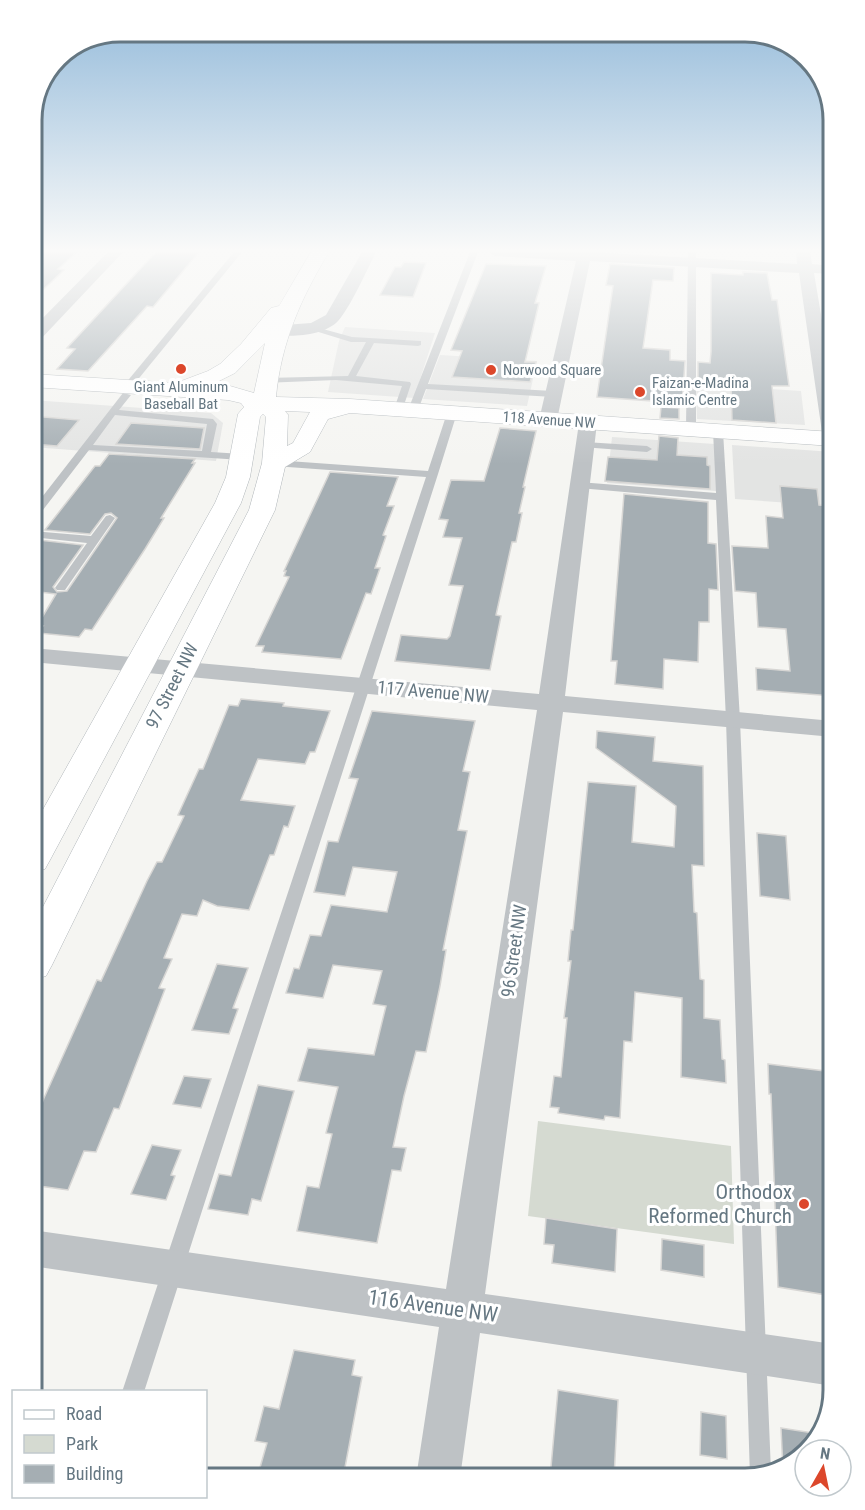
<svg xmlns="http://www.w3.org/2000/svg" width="865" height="1510" viewBox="0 0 865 1510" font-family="'Roboto Condensed',sans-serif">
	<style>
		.built { fill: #e3e4e3 }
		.green { fill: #d5dad1 }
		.building { fill: #a5aeb3; stroke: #d7d6d4; stroke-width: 1.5 }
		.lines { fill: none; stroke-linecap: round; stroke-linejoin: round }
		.secondary-casing { stroke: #b0b6ba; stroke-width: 1 }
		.lane { fill: #bec2c5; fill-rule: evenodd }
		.street { fill: #bec2c5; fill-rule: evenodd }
		.secondary { fill: #fff; fill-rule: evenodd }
		.poi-dot { fill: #dc472b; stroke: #fff; stroke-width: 2 }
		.labels { text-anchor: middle; stroke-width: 6; stroke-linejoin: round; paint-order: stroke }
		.far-poi-label { font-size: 15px; fill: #657782; stroke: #fff; text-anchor: start }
		.far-street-label { font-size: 15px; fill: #657782; stroke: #fff }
		.street-label { font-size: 18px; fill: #657782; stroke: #fff }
		.near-poi-label { font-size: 21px; fill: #657782; stroke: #fff; text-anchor: end }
		.near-street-label { font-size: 21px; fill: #657782; stroke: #fff }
		.rim { fill: none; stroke: #657782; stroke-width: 3 }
	</style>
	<rect width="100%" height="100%" fill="#f5f5f2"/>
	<g class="built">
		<path d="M345,327L435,333L414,398L328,392L339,341Z"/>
		<path d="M440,355L537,361L527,406L423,399Z"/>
		<path d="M696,384L801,391L805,425L697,419Z"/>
		<path d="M32,400L211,413L223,423L216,461L32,447Z"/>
		<path d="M612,437L715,444L716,491L607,483Z"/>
		<path d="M732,445L833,452V506L735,499Z"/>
	</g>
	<path class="green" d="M538,1121L731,1146L734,1244L528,1216Z"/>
	<g class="building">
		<path d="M40,252H77L58,269L64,270L32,300V260Z"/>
		<path d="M156,252H199L153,307L147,306L88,371L57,369L75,349L67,348Z"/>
		<path d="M404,262L426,263L413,297L380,295L395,267H401Z"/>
		<path d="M486,264L546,266L535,303H539L525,362H536L530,382L452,377L462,351L451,350Z"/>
		<path d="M610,264L674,268L673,281L653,280L643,348L670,350V360L685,361L682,406L651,404L652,401L597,397L613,286L606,285Z"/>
		<path d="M743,272L767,273L772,300H777L789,386H772L776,423L732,420L731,385L698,382V362L710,363L711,352V273L743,275Z"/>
		<path d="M661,407L679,408V419L660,418Z"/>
		<path d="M32,416L79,420L57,446L32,444Z"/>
		<path d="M131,423L204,428L200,449L116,444Z"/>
		<path d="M500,428L536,431L523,487H525L519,513H522L516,542H512L496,615L501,616L490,670L395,661L401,635L447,639L450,636L463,586L449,585L462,538L443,537L448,520L439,519L451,480L484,481Z"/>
		<path d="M659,436L678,438L677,455L707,457V465L710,466V489L605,481L608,457L657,460Z"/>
		<path d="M109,454L195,459L192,463H195L161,518H164L145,549L92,630L85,629L79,637L38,633L43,626H37L56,594L32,591V549L39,540L83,545L53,587L57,592L67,591L117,518L111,513L105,514L90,534L45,530L95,466H100Z"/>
		<path d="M330,472L398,477L387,506H394L383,535L386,536L375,568H380L371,594L366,593L341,659L262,652L264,646H256L289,577L284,576L286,571H284Z"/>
		<path d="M780,486L817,489L819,505L830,506L834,532L833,696L757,690L756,668L790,671L786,629L758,627L756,593L735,591L732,546L768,548L766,516L783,518Z"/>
		<path d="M624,494L708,502V543L716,544L718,590L709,589V622H699L698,662L664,659L663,689L615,684L617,661H611Z"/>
		<path d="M241,699L284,703L283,706L330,711L315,752H310L305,764L258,759L241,800L295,806L288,827L284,826L274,855H270L249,910L217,906L203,900L197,916L182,914L164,958L172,959L159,988L165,989L119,1109L114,1108L96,1152L84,1151L68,1190L32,1185V1130L44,1098L97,980L101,981L147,881L157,862H162L184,816L178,815L199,769H203L229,705L238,706Z"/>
		<path d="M372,711L475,721L463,771L470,772L458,830L467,831L443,950H446L440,986L426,1052L416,1051L404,1096L393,1147L406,1148L401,1171L392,1170L377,1243L297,1231L307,1186L319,1188L332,1134L326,1133L338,1087L298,1081L308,1048L374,1055L386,1006L373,1004L382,971L333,965L323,998L286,993L294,968L299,969L310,935L321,936L331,905L387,912L397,872L353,867L345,896L314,892L328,841L338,842L358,779L349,778Z"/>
		<path d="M597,731L655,737L653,761L703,766L704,866L692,865L694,912L697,913L700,979L704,980V1018L720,1020L722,1059L725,1060L726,1083L681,1077L682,998L635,992L632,1042L624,1041L620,1118L605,1116L604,1120L558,1113L559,1108L550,1107L554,1076L561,1077L567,1018H564L571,961H568L571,930H573L588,782L636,786L632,842L674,847L676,806L596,748Z"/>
		<path d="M757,833L786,836L790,900L760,896Z"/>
		<path d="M217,964L248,968L233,1008L238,1009L229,1034L192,1030Z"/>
		<path d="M768,1064L833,1072V1296L778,1287L771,1094H769Z"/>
		<path d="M184,1076L211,1079L201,1108L173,1104Z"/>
		<path d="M258,1085L294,1091L261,1201L252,1199L248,1215L208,1209L219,1174L231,1176Z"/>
		<path d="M152,1145L181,1150L171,1175L175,1176L166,1200L131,1194Z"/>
		<path d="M546,1218L617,1229L615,1272L552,1263L554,1245L544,1244Z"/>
		<path d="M662,1239L704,1245V1277L661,1270Z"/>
		<path d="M294,1350L355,1360L352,1375L362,1377L343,1478H257L267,1443L255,1441L264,1406L279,1409Z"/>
		<path d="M558,1390L618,1400L614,1478H550Z"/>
		<path d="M701,1412L726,1416L727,1459L700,1455Z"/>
		<path d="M781,1428L820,1434L819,1439L783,1470Z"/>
	</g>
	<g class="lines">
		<g class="secondary-casing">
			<path id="secondary" d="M311,252H329C301,298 281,343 276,397L350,399L833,432V446L350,413L328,419L310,452L285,467L275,510L52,965L46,976L32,980V928L249,510L262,463L266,417L263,414L260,417L250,477L241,503L50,860L45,869L32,873V829L215,503L226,477L238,414L244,407L241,403L228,400L32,387V374L176,383L208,371L220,364L241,344L271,308L279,306ZM265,343L254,393L230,386L211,385L235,373ZM285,411L310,412L293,443L287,446L288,415Z"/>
		</g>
		<g class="lane">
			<path d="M234,252H242L131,388H125V384Z"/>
			<path d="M470,252H478L428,384L553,391L558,394L553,397L426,389L418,410L410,412L408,410Z"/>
			<path d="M688,252H696V430L691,433L686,430Z"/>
			<path d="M312,326L352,337L421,341V345L418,346L374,343L356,376L410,382L411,384L402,411L394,409L402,386L336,380L263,383L262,381L266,378L348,376L366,342H351L312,330Z"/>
			<path d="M123,393L131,395L119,410L213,419L217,424L211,452L242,454L247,457L242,460L89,450L36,519L32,520V510ZM115,415L207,424L202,451L93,445Z"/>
			<path d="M452,410L457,413L438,474L144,1392H122L426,477L274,466L269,463L274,460L428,471L447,413Z"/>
			<path d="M718,428L723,431L740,720L771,1472L750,1477L726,720L716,500L579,488L574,485L579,482L716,493L713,431Z"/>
			<path d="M585,442L647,446L652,449L647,452L582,447V443Z"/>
			<path d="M110,515L115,518L65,590H57L55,588L87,543L32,537V531L91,536L106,516Z"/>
		</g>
		<g class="street">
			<path d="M108,252H123L38,342L32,343V329Z"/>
			<path d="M362,252H376C367,270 350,308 338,321C324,336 289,338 271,334L269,330L271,326L311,323L326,315Z"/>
			<path d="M488,252H592L797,264L796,252H810L812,264L833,266V274L814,273L833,386V445L826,443L823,439L799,273L590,261L557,420L555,424H541L539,420L576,261L495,256Z"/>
			<path d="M588,417L595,419L597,423L565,696L833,721V737L563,712L485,1294L833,1344V1386L480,1333L460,1478H416L439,1327L32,1266V1230L446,1289L537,710L32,662V648L539,694L579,423L581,419Z"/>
		</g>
		<use href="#secondary" class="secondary"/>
	</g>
	<linearGradient id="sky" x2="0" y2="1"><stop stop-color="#93bada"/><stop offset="0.54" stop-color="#fafaf9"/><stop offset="1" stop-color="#fafaf9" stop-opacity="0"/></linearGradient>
	<rect width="865" height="464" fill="url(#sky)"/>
	<g class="poi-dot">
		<circle cx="181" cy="369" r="6"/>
		<circle cx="491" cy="370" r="6"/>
		<circle cx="640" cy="392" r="6"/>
		<circle cx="804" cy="1204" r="6"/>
	</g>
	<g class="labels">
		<g class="far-poi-label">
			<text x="503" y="375">Norwood Square</text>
			<text x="652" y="388">Faizan-e-Madina<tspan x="652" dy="17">Islamic Centre</tspan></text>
			<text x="181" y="392" text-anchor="middle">Giant Aluminum<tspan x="181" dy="17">Baseball Bat</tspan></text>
		</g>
		<g class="far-street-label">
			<text transform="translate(549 420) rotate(4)" y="5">118 Avenue NW</text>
		</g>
		<g class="street-label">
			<text transform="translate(172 686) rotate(-63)" y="6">97 Street NW</text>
			<text transform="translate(433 692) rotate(5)" y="6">117 Avenue NW</text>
			<text transform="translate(514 951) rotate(-82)" y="6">96 Street NW</text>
		</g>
		<g class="near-poi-label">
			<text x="792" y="1199">Orthodox<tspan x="792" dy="24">Reformed Church</tspan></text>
		</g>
		<g class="near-street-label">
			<text transform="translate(433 1306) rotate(8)" y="7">116 Avenue NW</text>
		</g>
	</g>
	<path d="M0 0H865V1510H0ZM120 42H745A78 78 0 0 1 823 120V1390A78 78 0 0 1 745 1468H120A78 78 0 0 1 42 1390V120A78 78 0 0 1 120 42Z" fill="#fff" fill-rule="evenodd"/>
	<path class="rim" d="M120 42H745A78 78 0 0 1 823 120V1390A78 78 0 0 1 745 1468H120A78 78 0 0 1 42 1390V120A78 78 0 0 1 120 42Z"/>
	<rect x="12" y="1390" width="195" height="108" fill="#ffffff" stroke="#c1c9cd" stroke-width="1.5"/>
	<rect x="24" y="1410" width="30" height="9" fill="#ffffff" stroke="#c1c9cd" stroke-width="1.5"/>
	<text x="66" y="1420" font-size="18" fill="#657782">Road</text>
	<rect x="24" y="1435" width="30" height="18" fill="#d5dad1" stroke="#c1c9cd" stroke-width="1.5"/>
	<text x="66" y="1450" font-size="18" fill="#657782">Park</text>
	<rect x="24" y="1465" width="30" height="18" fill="#a5aeb3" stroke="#c1c9cd" stroke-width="1.5"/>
	<text x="66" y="1480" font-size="18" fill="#657782">Building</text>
	<g transform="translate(823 1468) rotate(9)"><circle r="28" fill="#ffffff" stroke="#c1c9cd" stroke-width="1.5"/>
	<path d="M0-4.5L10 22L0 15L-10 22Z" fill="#dc472b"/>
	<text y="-9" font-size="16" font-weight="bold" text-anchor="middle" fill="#657782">N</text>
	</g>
</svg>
